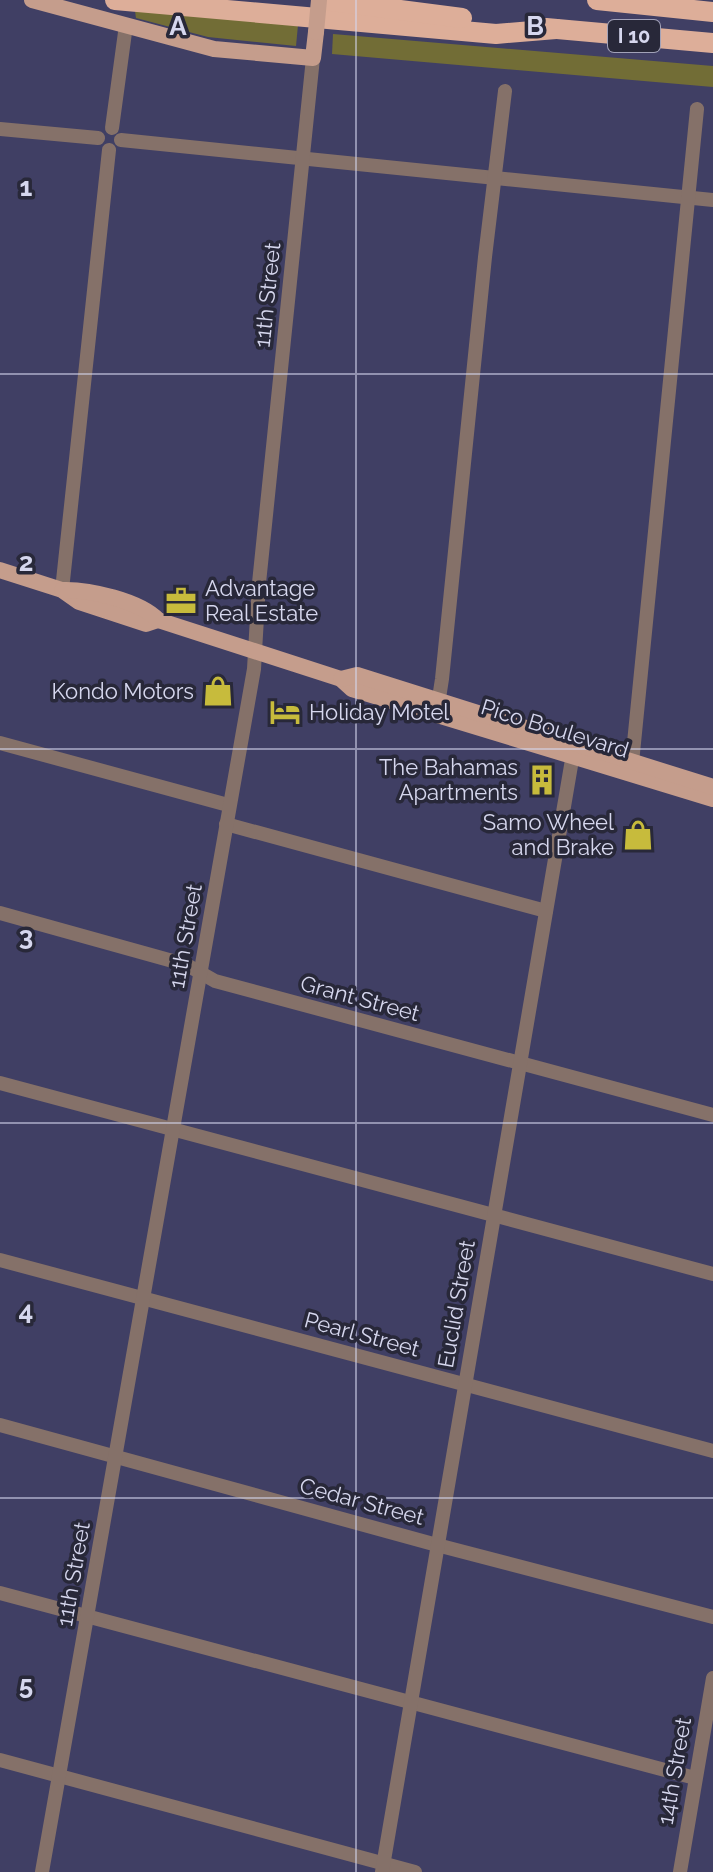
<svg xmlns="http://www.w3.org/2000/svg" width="713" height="1872" viewBox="0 0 713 1872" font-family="Raleway,sans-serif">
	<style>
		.green { fill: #726d36 }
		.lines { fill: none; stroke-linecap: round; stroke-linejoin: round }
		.minor { stroke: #857169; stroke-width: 14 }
		.major { stroke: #c59d8c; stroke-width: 16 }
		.highway { stroke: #ddae99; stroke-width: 20 }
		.major-bridge { stroke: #c59d8c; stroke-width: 16 }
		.grid { fill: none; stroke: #d6d7ee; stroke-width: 2; stroke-opacity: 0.55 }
		.labels { text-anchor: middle; stroke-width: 7; stroke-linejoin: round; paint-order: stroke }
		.shield { fill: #282839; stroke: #a2a2b8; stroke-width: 2 }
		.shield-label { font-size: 20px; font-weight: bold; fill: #d6d7ee }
		.street-label { font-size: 22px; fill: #d6d7ee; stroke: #282839 }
		.poi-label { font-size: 22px; fill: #d6d7ee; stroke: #282839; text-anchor: end }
		.grid-label { font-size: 26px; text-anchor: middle; font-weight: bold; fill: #d6d7ee; stroke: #282839; stroke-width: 7; stroke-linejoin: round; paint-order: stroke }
	</style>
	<rect width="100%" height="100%" fill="#403f64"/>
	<g class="green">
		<path d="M135,11L298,25L296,46L208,37L136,18Z"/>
		<path d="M333,34L713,66V87L332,54Z"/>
	</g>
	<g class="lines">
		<g class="minor">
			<path d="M112,128L126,25"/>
			<path d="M0,129L98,138"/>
			<path d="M121,140L713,200"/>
			<path d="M62,590L109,150"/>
			<path d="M437,711L442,679L485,257L505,91"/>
			<path d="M0,743L228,805"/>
			<path d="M631,773L697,109"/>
			<path d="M226,824L546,911"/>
			<path d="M0,913L187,965L215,981L713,1115"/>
			<path d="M0,1083L713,1274"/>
			<path d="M0,1260L713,1451"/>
			<path d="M0,1425L437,1545L713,1617"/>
			<path d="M0,1593L695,1778"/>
			<path d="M0,1760L415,1872"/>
			<path d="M42,1872L254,669L259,583L313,58"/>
			<path d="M382,1872L574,748"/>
			<path d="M680,1872L713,1678"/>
		</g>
		<g class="major">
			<path d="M32,0L214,49L313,58L316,32"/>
			<path d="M0,570L62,590L79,602L146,624L158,620"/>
			<path d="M62,590C89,589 140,601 158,620L341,679L352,689L713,799"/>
			<path d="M341,679L357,675L713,787"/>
		</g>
		<g class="highway">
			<path d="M115,0L496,34L556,29"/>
			<path d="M324,0L462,18"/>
			<path d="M597,0L713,12"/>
			<path d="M546,28L713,43"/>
		</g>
		<path class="major-bridge" d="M316,32L319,0"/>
	</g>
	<path class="grid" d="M356,0V1872M0,374H713M0,749H713M0,1123H713M0,1498H713"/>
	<defs>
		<g id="office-bare" transform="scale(2.4)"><path d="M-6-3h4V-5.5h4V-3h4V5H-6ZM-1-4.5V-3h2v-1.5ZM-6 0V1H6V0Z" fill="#c7bb3c" stroke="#282839" stroke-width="2.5" paint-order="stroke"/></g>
		<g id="shop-bare" transform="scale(2.4)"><path d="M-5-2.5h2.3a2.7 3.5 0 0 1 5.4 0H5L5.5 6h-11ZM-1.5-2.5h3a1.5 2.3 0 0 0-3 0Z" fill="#c7bb3c" stroke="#282839" stroke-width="2.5" paint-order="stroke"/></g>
		<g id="hotel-bare" transform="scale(2.4)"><path d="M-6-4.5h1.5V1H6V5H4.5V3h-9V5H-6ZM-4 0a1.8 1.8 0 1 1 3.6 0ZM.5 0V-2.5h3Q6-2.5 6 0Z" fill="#c7bb3c" stroke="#282839" stroke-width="2.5" paint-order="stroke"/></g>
		<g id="building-bare" transform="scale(2.4)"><path d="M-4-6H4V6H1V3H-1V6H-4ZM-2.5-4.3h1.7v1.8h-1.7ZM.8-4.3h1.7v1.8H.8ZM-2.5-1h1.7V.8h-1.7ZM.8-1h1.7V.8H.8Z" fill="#c7bb3c" stroke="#282839" stroke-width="2.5" paint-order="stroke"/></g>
	</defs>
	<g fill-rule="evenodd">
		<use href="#office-bare" x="181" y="601"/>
		<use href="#shop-bare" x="218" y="691"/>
		<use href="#hotel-bare" x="285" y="712"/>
		<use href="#building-bare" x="542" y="780"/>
		<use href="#shop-bare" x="638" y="835"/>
	</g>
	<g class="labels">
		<rect class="shield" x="608" y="20" width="52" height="32" rx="6"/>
		<g class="shield-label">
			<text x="634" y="43">I 10</text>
		</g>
		<g class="street-label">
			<text transform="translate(267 295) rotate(-84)" y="8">11th Street</text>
			<text transform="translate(555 728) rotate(17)" y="8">Pico Boulevard</text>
			<text transform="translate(185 936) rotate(-80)" y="8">11th Street</text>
			<text transform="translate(360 998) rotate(15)" y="8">Grant Street</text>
			<text transform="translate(456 1304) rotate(-80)" y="8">Euclid Street</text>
			<text transform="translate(362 1334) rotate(15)" y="8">Pearl Street</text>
			<text transform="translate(362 1501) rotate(15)" y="8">Cedar Street</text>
			<text transform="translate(73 1574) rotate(-80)" y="8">11th Street</text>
			<text transform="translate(674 1771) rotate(-80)" y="8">14th Street</text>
		</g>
		<g class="poi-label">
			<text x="205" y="596" text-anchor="start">Advantage<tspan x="205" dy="25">Real Estate</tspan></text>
			<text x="194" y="699">Kondo Motors</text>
			<text x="309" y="720" text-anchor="start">Holiday Motel</text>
			<text x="518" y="775">The Bahamas<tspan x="518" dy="25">Apartments</tspan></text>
			<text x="614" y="830">Samo Wheel<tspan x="614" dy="25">and Brake</tspan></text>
		</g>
	</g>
	<g class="grid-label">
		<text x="178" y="35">A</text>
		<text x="535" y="35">B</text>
		<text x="26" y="196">1</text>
		<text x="26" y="571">2</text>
		<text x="26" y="945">3</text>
		<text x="26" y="1320">4</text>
		<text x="26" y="1694">5</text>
	</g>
</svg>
